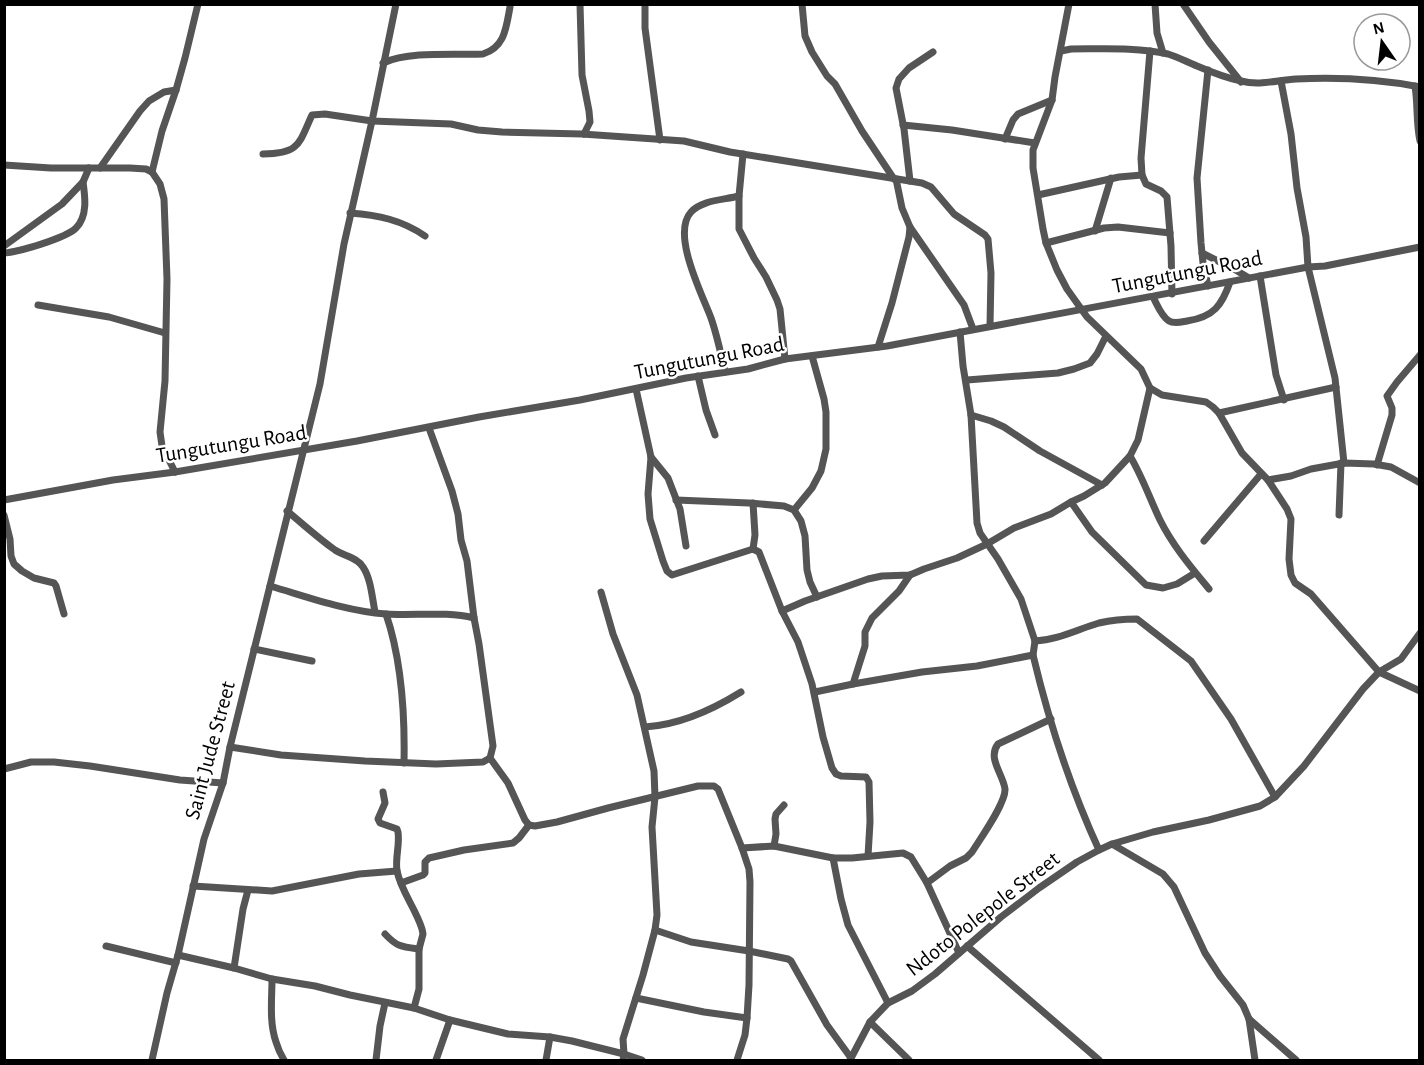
<svg xmlns="http://www.w3.org/2000/svg" width="1424" height="1065" viewBox="0 0 1424 1065" font-family="'Alegreya Sans',sans-serif">
	<style>
		.lines { fill: none; stroke-linecap: round; stroke-linejoin: round }
		.street { stroke: #555; stroke-width: 7 }
		.labels { text-anchor: middle; stroke-width: 5; stroke-linejoin: round; paint-order: stroke }
		.street-label { font-size: 22px; fill: #000; stroke: #fff }
	</style>
	<rect width="100%" height="100%" fill="#fff"/>
	<g class="lines">
		<g class="street">
			<path d="M580,4L582,75L589,111L590,122L584,134"/>
			<path d="M645,4V28L660,140"/>
			<path d="M802,4L805,36L812,52L827,76L835,84L862,131L894,179"/>
			<path d="M1069,4L1055,77L1052,100L1033,150V168L1043,229L1046,243L1057,270L1067,289L1087,317L1141,369L1150,388L1162,395L1206,402L1213,407L1219,413L1242,453L1268,480L1287,509L1291,519L1289,559L1291,575L1295,583L1311,594L1379,672L1420,691"/>
			<path d="M1155,4L1157,33L1163,53"/>
			<path d="M1183,4L1209,42L1241,82"/>
			<path d="M1061,51L1071,49C1102,49 1138,47 1168,54C1178,57 1187,62 1197,66C1211,72 1227,78 1241,81C1260,86 1277,80 1296,79C1337,77 1379,79 1420,87"/>
			<path d="M1150,51L1141,158L1142,175L1146,184L1161,191L1167,197L1171,246L1172,294"/>
			<path d="M383,63C409,51 454,55 483,54C505,47 506,28 510,7"/>
			<path d="M1208,70L1197,178L1201,243L1203,263L1208,286"/>
			<path d="M1281,81L1291,134L1297,188L1306,237L1308,267L1335,378L1344,463"/>
			<path d="M1415,86C1418,105 1416,123 1420,141"/>
			<path d="M903,125L952,130L1035,143"/>
			<path d="M1005,139L1013,120L1018,114L1052,100"/>
			<path d="M263,154C300,154 299,143 312,115L325,114L372,121L451,124L478,130L502,132L582,134L684,141L730,152L922,183L931,187L954,214L985,235L988,239L991,273L990,326"/>
			<path d="M743,154L739,196V229L754,258L766,277L777,300L780,309L785,359"/>
			<path d="M4,165L51,168H130L146,169L152,172L160,184L164,199L167,279L165,381L160,432L162,446L175,472"/>
			<path d="M100,168L140,111L149,101L164,92L176,90"/>
			<path d="M152,172L162,131L176,90L185,58L198,4"/>
			<path d="M910,181L904,129L896,88L899,79L909,68L933,52"/>
			<path d="M1038,195L1119,177L1142,175"/>
			<path d="M350,213C378,215 402,220 425,236"/>
			<path d="M910,227L964,305L973,329"/>
			<path d="M1095,231L1111,178"/>
			<path d="M1046,243L1104,228L1118,227L1170,233"/>
			<path d="M4,246L62,204L83,182L89,168"/>
			<path d="M4,253C19,252 66,238 76,228C88,216 85,196 83,182"/>
			<path d="M1202,253L1234,269L1249,278"/>
			<path d="M1260,276L1276,375L1284,400"/>
			<path d="M1153,297C1157,304 1161,316 1169,321C1174,324 1181,322 1187,321C1214,317 1222,305 1230,282"/>
			<path d="M38,305L109,317L165,333"/>
			<path d="M960,332L963,366L971,415L977,523L980,533L998,559L1021,599L1035,641L1033,655C1049,722 1070,787 1099,850"/>
			<path d="M878,347L892,303L909,237L910,227L902,208L896,179"/>
			<path d="M725,372C721,354 717,335 711,318C702,294 671,234 691,212C702,200 723,200 739,196"/>
			<path d="M698,376L706,410L715,435"/>
			<path d="M967,380L1058,373L1074,369L1090,363L1097,354L1106,336"/>
			<path d="M636,389L651,457L648,494L650,519L663,561L667,571L672,575L753,549L759,552L782,611L798,642L812,684L823,737L832,768L836,774L841,776L866,777L869,782L870,822L868,856"/>
			<path d="M1219,413L1336,387"/>
			<path d="M971,415L991,421L1004,427L1040,451L1102,485"/>
			<path d="M1130,456C1142,476 1150,499 1160,520C1173,546 1191,567 1209,589"/>
			<path d="M651,457L668,478L680,509L686,546"/>
			<path d="M1377,465L1392,415V408L1387,396L1397,382L1420,355"/>
			<path d="M1268,480L1291,476L1311,469L1344,463L1374,464L1391,467L1420,483"/>
			<path d="M4,500L113,480L175,472L357,441L479,417L580,400L686,378L748,369L785,359L887,346L1308,267L1325,266L1420,247"/>
			<path d="M676,500L749,503L784,506L794,510L801,521L805,536L807,570L810,582L817,597"/>
			<path d="M1071,502L1092,532L1146,585L1163,588L1177,584L1195,573"/>
			<path d="M794,510L812,488L821,471L826,449V412L824,399L812,356"/>
			<path d="M287,511C303,524 318,538 335,550C344,556 357,557 363,567C371,579 372,597 375,612"/>
			<path d="M4,515L10,539L11,556L14,564L22,571L34,578L54,583L56,586L64,614"/>
			<path d="M1339,515L1341,463"/>
			<path d="M1204,541L1261,474"/>
			<path d="M753,549L755,535L753,503"/>
			<path d="M270,586C308,597 346,611 386,614C415,616 445,611 474,618"/>
			<path d="M601,592L613,634L637,695L654,771L655,797L652,827L657,915L655,930L643,975L623,1039L624,1054L623,1060"/>
			<path d="M782,611L805,601L868,579L882,576L910,575L924,569L957,558L987,544L1014,528L1051,514L1071,502L1084,496L1105,483L1130,456L1138,440L1150,388"/>
			<path d="M386,614C402,661 405,713 404,763"/>
			<path d="M1035,641C1058,640 1078,629 1099,623C1112,620 1124,619 1137,619L1191,661L1231,719L1275,797"/>
			<path d="M254,649L312,661"/>
			<path d="M853,684L865,646V632L872,618L899,591L910,575"/>
			<path d="M815,692L853,684L922,672L977,666L1033,655"/>
			<path d="M645,727C679,725 712,710 741,692"/>
			<path d="M230,747L281,755L365,761L436,764L483,762L490,758L493,746L479,644L474,618L467,561L461,540L458,514L452,491L429,428"/>
			<path d="M490,758L508,783L525,820L529,825L535,826L557,822L608,808L698,786H714L718,789L742,848L749,869L750,882L749,985L747,1018L745,1035L737,1060"/>
			<path d="M4,769L31,762H54L90,766L180,780L223,783"/>
			<path d="M383,792L385,803L378,819L380,823L397,829L398,832C400,845 395,857 397,871C401,891 416,909 422,929L423,934L419,949V989L414,1008"/>
			<path d="M1112,844L1153,832L1209,820L1260,806L1275,797L1304,766L1363,689L1379,672L1401,659L1420,633"/>
			<path d="M774,846L776,834L775,819L776,814L784,805"/>
			<path d="M742,848L774,846L833,858H852L903,853L911,857L927,883L959,953"/>
			<path d="M833,858L841,899L848,925L888,1003"/>
			<path d="M401,883L423,875L425,873V862L429,858L464,850L513,843L519,838L529,825"/>
			<path d="M927,883L950,866L966,858L972,852C980,839 1006,803 1005,789C1003,774 987,758 998,744L1051,719"/>
			<path d="M193,886L272,891L359,874L397,871"/>
			<path d="M655,930L691,942L749,951L788,959L791,961L827,1025L851,1058"/>
			<path d="M385,934C397,947 402,947 419,949"/>
			<path d="M106,946L176,963"/>
			<path d="M967,946L1099,1060"/>
			<path d="M178,955L234,968L272,979L315,986L350,995L414,1008L450,1020L508,1034L550,1037L572,1041L624,1054L642,1060"/>
			<path d="M234,968L243,909L248,890"/>
			<path d="M272,979C272,999 269,1022 276,1042C278,1049 281,1055 284,1060"/>
			<path d="M636,998L704,1012L747,1018"/>
			<path d="M1249,1019L1296,1060"/>
			<path d="M870,1022L909,1060"/>
			<path d="M152,1060L167,993L178,955L204,839L223,783L230,747L320,384L344,244L372,121L396,4"/>
			<path d="M376,1060L380,1026L385,1003"/>
			<path d="M436,1060L450,1020"/>
			<path d="M546,1060L550,1037"/>
			<path d="M850,1060L870,1022L888,1003L912,991L935,974L1001,917L1039,888L1077,862L1099,850L1112,844L1163,874L1174,887L1205,953L1220,976L1243,1005L1249,1019L1255,1060"/>
		</g>
	</g>
	<g class="labels">
		<g class="street-label">
			<text transform="translate(1187 271) rotate(-11)" y="8">Tungutungu Road</text>
			<text transform="translate(709 357) rotate(-11)" y="8">Tungutungu Road</text>
			<text transform="translate(231 443) rotate(-9)" y="8">Tungutungu Road</text>
			<text transform="translate(209 750) rotate(-75)" y="8">Saint Jude Street</text>
			<text transform="translate(982 913) rotate(-38)" y="8">Ndoto Polepole Street</text>
		</g>
	</g>
	<rect width="1424" height="1065" fill="none" stroke="#000000" stroke-width="12"/>
	<g transform="translate(1382 42) rotate(346)"><circle r="28" fill="#ffffff" stroke="#999999" stroke-width="1.5"/>
	<path d="M0-4.5L10 22L0 15L-10 22Z" fill="#000000"/>
	<text y="-9" font-size="16" font-weight="bold" text-anchor="middle" fill="#000000">N</text>
	</g>
</svg>
